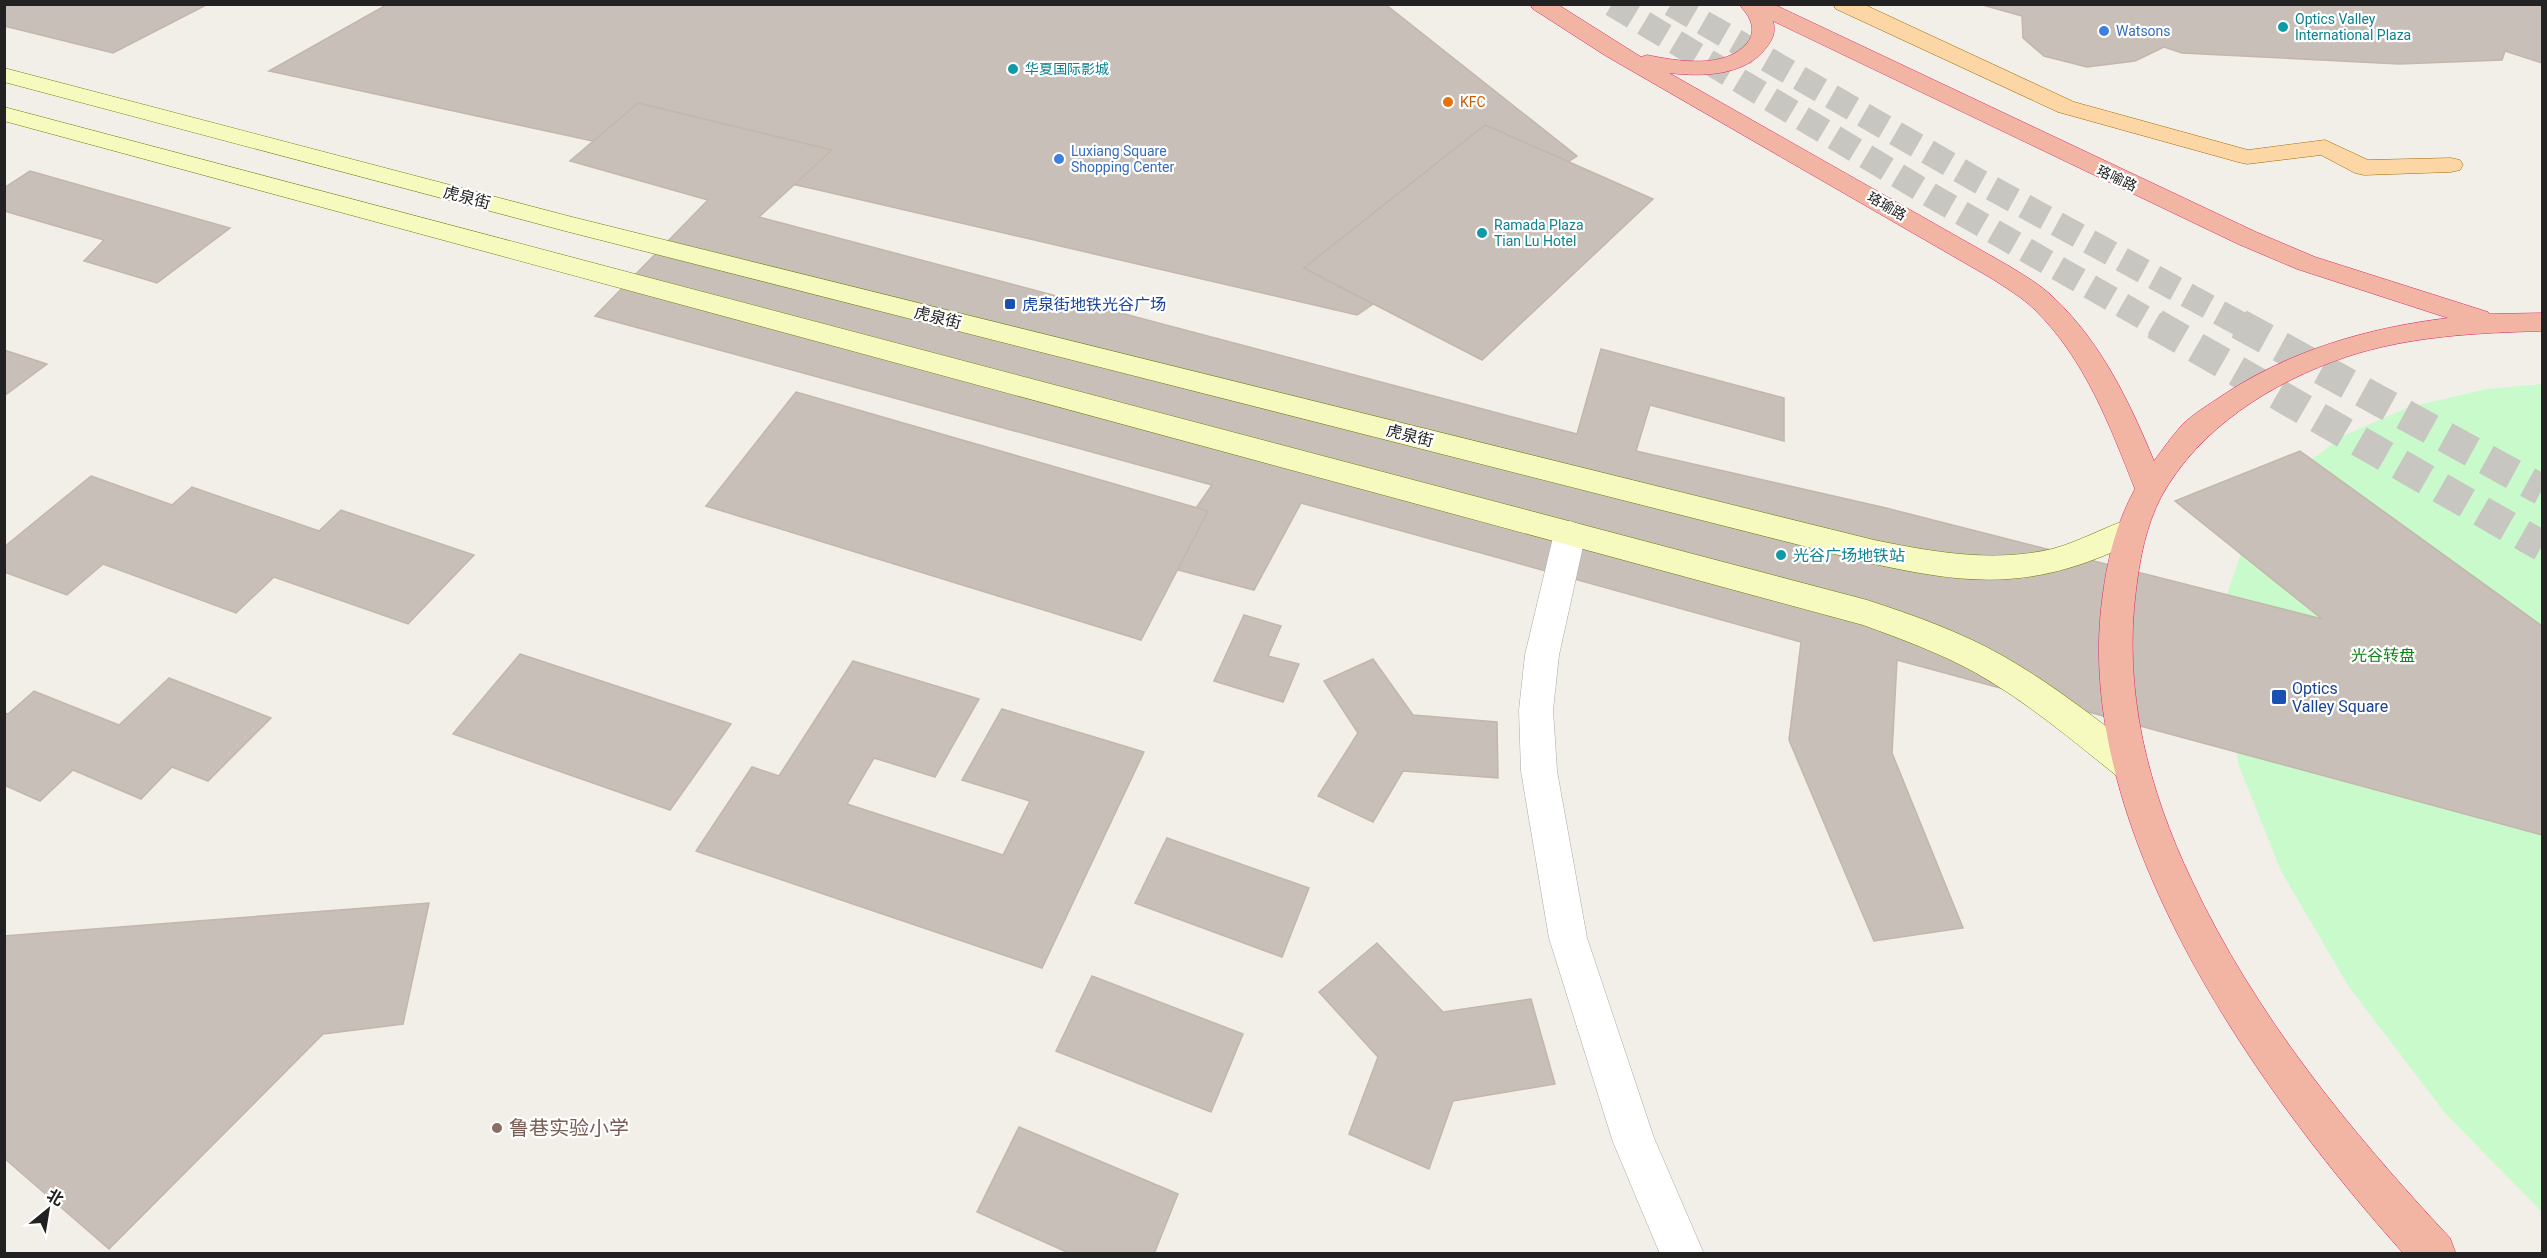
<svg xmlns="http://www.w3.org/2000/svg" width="2547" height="1258" viewBox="0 0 2547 1258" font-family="Roboto,'Noto Sans SC',sans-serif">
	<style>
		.park { fill: #c8facc }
		.building { fill: #c7bfb8; stroke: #c4b6ab; stroke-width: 1.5 }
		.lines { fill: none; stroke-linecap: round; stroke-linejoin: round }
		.trunk-tunnel-far1 { stroke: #c8c6c1; stroke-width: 25; stroke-dasharray: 25 12; stroke-linecap: butt }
		.trunk-tunnel { stroke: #c8c6c1; stroke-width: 31; stroke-dasharray: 31 16; stroke-linecap: butt }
		.minor-casing { stroke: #a9a9a9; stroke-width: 1 }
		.secondary-casing { stroke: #707d05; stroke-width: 1 }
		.primary-casing { stroke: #a06b00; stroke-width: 1 }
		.trunk-casing { stroke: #dc2a67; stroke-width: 1 }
		.minor { fill: #fff; fill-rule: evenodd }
		.secondary { fill: #f7fabf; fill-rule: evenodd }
		.primary { fill: #fcd6a4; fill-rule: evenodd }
		.trunk { fill: #f2b4a3; fill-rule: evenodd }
		.culture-dot { fill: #0f9aa8; stroke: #fff; stroke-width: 2 }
		.shop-dot { fill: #3f7fe0; stroke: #fff; stroke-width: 2 }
		.food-dot { fill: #e8710a; stroke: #fff; stroke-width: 2 }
		.transit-dot { fill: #1a4fb4; stroke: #fff; stroke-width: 2 }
		.education-dot { fill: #8d6e63; stroke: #fff; stroke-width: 2 }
		.labels { text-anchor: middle; stroke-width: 4.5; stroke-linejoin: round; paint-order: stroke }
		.far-culture-label { font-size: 14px; fill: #0d838f; stroke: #fff; text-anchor: start }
		.far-shop-label { font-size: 14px; fill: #366cbe; stroke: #fff; text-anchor: start }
		.far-food-label { font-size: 14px; fill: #c56008; stroke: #fff; text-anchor: start }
		.far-street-label { font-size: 14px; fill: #222; stroke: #fff }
		.street-label { font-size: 16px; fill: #222; stroke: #fff }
		.transit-label { font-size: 16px; fill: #164399; stroke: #fff; text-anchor: start }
		.culture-label { font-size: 16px; fill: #0d838f; stroke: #fff; text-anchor: start }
		.park-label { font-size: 16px; fill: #0c8416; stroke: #fff }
		.near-education-label { font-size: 20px; fill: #785e54; stroke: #fff; text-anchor: start }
	</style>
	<rect width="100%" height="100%" fill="#f2efe9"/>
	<path class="park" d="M2542,384V1212L2445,1113L2349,987L2281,871L2239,766L2222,674L2226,596L2249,531L2289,477L2343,436L2409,407L2487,389Z"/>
	<g class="building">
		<path d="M4,4H208L113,53L4,26Z"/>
		<path d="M388,4H1385L1577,156L1568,162L1485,125L1304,268L1373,304L1357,315L810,188L269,71Z"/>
		<path d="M1979,4H2542V63L2505,51L2502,60L2399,64L2182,53L2164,47L2135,61L2087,67L2044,56L2023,38L2022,16Z"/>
		<path d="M638,103L832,150L759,217L1577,434L1601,349L1784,398V441L1650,405L1636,451L1886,508L2322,619L2175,501L2300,451L2542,626V835L1897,660L1892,753L1963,928L1874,941L1789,740L1801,642L1301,503L1254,590L978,517L1008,472L1187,521L1212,485L595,316L708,200L570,161Z"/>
		<path d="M1485,125L1653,199L1482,360L1304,268Z"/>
		<path d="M30,171L230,228L157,283L84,261L104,240L4,211V188Z"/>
		<path d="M4,350L47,364L4,396Z"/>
		<path d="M796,392L1208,511L1141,640L706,506Z"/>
		<path d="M91,476L172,505L192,487L319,531L341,510L474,555L408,624L274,577L236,613L103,564L67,595L4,572V547Z"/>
		<path d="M1244,615L1281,626L1268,656L1299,664L1283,702L1214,681Z"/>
		<path d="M520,654L731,724L670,810L453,734Z"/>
		<path d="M1373,659L1413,715L1497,722L1498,778L1403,771L1373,822L1318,796L1358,733L1324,681Z"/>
		<path d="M853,661L979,699L935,777L874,758L847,804L1003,855L1030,801L962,780L1002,709L1144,752L1042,968L696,851L752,767L779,776Z"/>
		<path d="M169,678L271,718L208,781L172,767L141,799L73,770L40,801L4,785V713L8,714L34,691L119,725Z"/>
		<path d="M1167,838L1309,888L1282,957L1135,903Z"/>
		<path d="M429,903L403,1024L323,1034L109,1249L4,1158V936Z"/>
		<path d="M1377,943L1443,1012L1531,999L1555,1084L1453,1101L1429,1169L1349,1134L1378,1057L1319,992Z"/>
		<path d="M1092,976L1243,1034L1211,1112L1056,1051Z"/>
		<path d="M1019,1127L1178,1194L1154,1254H1071L977,1212Z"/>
	</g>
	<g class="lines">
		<g class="trunk-tunnel-far1">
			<path d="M1612,4L1932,196L2157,325"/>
			<path d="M1671,4L1975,179L2242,325"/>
		</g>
		<g class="trunk-tunnel">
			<path d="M2155,324L2542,546"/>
			<path d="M2239,324L2542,490"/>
		</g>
		<g class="minor-casing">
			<path id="minor" d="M1570,521L1581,525L1586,533L1559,655L1553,710L1557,771L1587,938L1654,1138L1704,1254H1660L1613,1142L1549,938L1521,771L1519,710L1525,655L1554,533L1559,525Z"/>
		</g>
		<g class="secondary-casing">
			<g id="secondary">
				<path d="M4,68L572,217L1874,540C1933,552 1993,563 2052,549C2079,542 2104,527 2130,519L2141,523L2146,531C2138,544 2121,548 2108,554C2022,590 1962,583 1874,564L569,232L4,82Z"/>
				<path d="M4,107L1867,600C1913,615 1961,632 2003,656C2053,684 2097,720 2143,754L2148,765L2143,776L2130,780L2117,776C2072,740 2027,702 1976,673C1940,653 1901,639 1863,625L4,121Z"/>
			</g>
		</g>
		<g class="primary-casing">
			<path id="primary" d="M1833,4H1863L2074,102L2248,150L2325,140L2368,160L2451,158L2460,160L2463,165L2460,170L2451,172L2364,175L2355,173L2321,155L2247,164L2238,162L2058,112L1836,9Z"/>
		</g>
		<g class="trunk-casing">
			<path id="trunk" d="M1530,4H1557L1641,57L1647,55C1677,61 1726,70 1748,42C1753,35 1753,27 1750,20C1748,14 1743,10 1739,4H1773L2256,232L2315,257L2488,312L2489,314L2542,313V331C2476,333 2409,336 2346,357C2272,382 2199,428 2161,497C2146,526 2140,558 2136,590C2123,692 2148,789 2192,881C2255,1015 2349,1130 2450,1238L2456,1254H2404C2256,1089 2069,825 2103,593C2108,556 2117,522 2135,489C2110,426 2085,359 2035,310C2022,297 2006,288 1991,278L1606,56L1533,9ZM1773,21L2238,244L2297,269L2448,318C2367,328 2291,350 2223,395C2210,404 2194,413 2182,425C2172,436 2163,449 2154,461C2130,403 2101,342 2054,298C2041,285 2025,276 2009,266L1669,73C1702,77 1745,76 1766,48C1773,39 1776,32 1773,21Z"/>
		</g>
		<use href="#minor" class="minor"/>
		<use href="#secondary" class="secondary"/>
		<use href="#primary" class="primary"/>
		<use href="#trunk" class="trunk"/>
	</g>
	<g class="culture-dot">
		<circle cx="2283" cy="27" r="6"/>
		<circle cx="1013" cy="69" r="6"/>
		<circle cx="1482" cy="233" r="6"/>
		<circle cx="1781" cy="555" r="6"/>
	</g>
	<g class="shop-dot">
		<circle cx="2104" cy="31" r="6"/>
		<circle cx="1059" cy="159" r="6"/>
	</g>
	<circle class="food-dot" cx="1448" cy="102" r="6"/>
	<g class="transit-dot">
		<rect x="1004" y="298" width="12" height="12" rx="3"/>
		<rect x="2271" y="689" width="16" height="16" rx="3"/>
	</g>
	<circle class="education-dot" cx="497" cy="1128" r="6"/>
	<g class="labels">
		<g class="far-culture-label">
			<text x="2295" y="24">Optics Valley<tspan x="2295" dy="16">International Plaza</tspan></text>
			<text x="1025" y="74">华夏国际影城</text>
			<text x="1494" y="230">Ramada Plaza<tspan x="1494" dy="16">Tian Lu Hotel</tspan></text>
		</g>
		<g class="far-shop-label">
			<text x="2116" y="36">Watsons</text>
			<text x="1071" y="156">Luxiang Square<tspan x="1071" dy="16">Shopping Center</tspan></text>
		</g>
		<g class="far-food-label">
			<text x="1460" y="107">KFC</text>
		</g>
		<g class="far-street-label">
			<text transform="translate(2117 178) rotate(25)" y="5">珞喻路</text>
			<text transform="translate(1887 206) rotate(30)" y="5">珞瑜路</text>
		</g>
		<g class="street-label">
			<text transform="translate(467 197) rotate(15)" y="6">虎泉街</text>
			<text transform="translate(938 317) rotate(14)" y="6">虎泉街</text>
			<text transform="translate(1410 435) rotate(14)" y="6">虎泉街</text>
		</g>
		<g class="transit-label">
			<text x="1022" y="310">虎泉街地铁光谷广场</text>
			<text x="2292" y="694">Optics<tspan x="2292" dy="18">Valley Square</tspan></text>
		</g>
		<g class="culture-label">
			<text x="1793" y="561">光谷广场地铁站</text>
		</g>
		<g class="park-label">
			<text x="2383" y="661">光谷转盘</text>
		</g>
		<g class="near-education-label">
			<text x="509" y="1135">鲁巷实验小学</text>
		</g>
	</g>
	<rect width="2547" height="1258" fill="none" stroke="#222222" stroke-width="12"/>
	<g transform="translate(48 1210) rotate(30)" stroke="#ffffff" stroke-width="4.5" paint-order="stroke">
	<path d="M0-4.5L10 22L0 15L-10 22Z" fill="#222222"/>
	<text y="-9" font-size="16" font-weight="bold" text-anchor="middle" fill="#222222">北</text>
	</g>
</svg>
